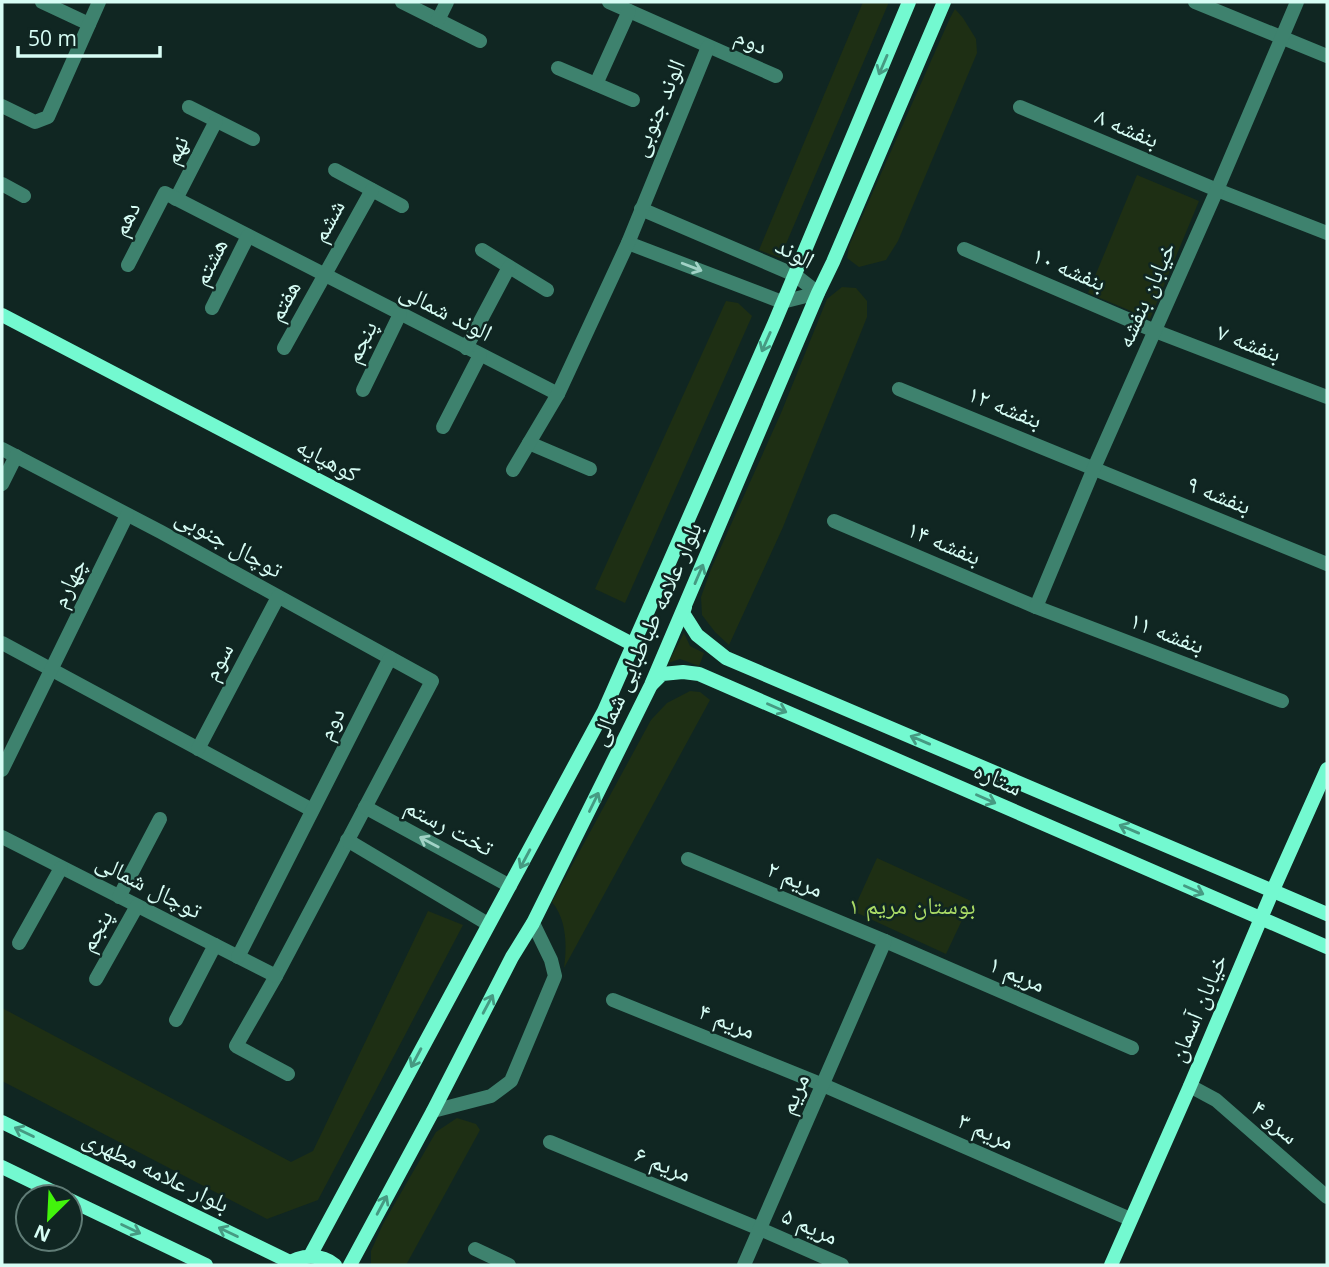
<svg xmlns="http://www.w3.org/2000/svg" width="1329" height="1267" viewBox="0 0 1329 1267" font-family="'Open Sans','Noto Naskh Arabic',sans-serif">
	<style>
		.green { fill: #1e2f14 }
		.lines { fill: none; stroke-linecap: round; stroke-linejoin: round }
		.street { stroke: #3e826e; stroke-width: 14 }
		.secondary { stroke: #73f9d0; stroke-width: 14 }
		.oneway { stroke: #469a82 }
		.oneway2 { stroke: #a1d2c6 }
		.labels { text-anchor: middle; stroke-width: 5; stroke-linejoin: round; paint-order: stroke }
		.street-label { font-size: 24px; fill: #d7fdf5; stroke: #102622 }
		.park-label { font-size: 24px; fill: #aadb66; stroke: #102622 }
	</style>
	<rect width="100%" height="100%" fill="#102622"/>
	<g class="green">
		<path d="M863,2H889L780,258L759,250Z"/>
		<path d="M955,9L963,18L976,39L977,53L898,241L886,260L859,267L847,258L849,246L950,18Z"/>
		<path d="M1137,175L1199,201L1150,319L1088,293Z"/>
		<path d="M842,287L856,288L867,301V317L783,527L729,645L715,632L702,615L701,597L711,569L781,413L827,299Z"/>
		<path d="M726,301L738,303L752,316L625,603L595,589Z"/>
		<path d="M684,633L690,646L704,653L699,666L680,659L668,663Z"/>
		<path d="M690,691L700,692L710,700L564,968C567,946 567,920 552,902L651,720L667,703Z"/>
		<path d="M877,858L971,901L946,954L853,911Z"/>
		<path d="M428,911L463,925L318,1200L267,1219L2,1081V1008L291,1162L313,1151Z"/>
		<path d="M457,1118L476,1124L480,1130L406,1265H371V1251L383,1224L436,1132Z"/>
	</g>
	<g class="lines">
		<g class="street">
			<path d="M42,2L89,24"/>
			<path d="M402,2L480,41"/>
			<path d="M609,2L776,76"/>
			<path d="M1195,2L1327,56"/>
			<path d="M438,20L447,2"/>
			<path d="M558,68L633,100"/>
			<path d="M596,84L629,11"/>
			<path d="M2,106L35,122L48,117L99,2"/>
			<path d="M189,107L253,139"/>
			<path d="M1020,107L1217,190L1327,233"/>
			<path d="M335,170L402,206"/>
			<path d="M2,184L24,196"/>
			<path d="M176,199L216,121"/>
			<path d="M641,209L795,275L818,293"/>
			<path d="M628,243L782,302L818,293"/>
			<path d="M964,249L1155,331L1327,397"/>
			<path d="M482,250L547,290"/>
			<path d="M128,265L165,193L558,394"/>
			<path d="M212,308L248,236"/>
			<path d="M284,348L372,190"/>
			<path d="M466,348L509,267"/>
			<path d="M899,389L1327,564"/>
			<path d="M363,390L400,314"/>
			<path d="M443,427L480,355"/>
			<path d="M529,443L590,469"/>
			<path d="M2,449L161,532L432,681L276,976L236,1046L288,1074"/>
			<path d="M513,470L558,394L628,243L708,47"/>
			<path d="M2,484L16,456"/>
			<path d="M834,521L1036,607L1282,701"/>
			<path d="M1036,607L1094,468L1217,190L1297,2"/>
			<path d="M2,643L312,810"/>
			<path d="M198,749L278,597"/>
			<path d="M2,770L127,515"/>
			<path d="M365,807L510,886"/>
			<path d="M2,837L276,976"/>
			<path d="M347,840L488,924"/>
			<path d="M688,859L885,941L1132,1048"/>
			<path d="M119,897L160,819"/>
			<path d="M19,943L61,868"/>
			<path d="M238,957L390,658"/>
			<path d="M96,979L137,906"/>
			<path d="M613,1000L823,1085L1130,1219"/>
			<path d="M176,1020L215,945"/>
			<path d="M1190,1086L1216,1100L1327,1197"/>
			<path d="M433,1111L491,1096L511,1081L555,976L551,960L533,923"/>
			<path d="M550,1142L760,1229L842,1265"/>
			<path d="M475,1249L509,1265"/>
			<path d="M744,1265L885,941"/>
		</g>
		<g class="secondary">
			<path d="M2,315L634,645"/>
			<path d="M685,607L683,613L697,635L726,658L1327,914"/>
			<path d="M652,684L662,674L683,672L699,674L1327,947"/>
			<path d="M2,1122L290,1262"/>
			<path d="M2,1167L64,1197"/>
			<path d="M70,1200L206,1265"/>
			<path d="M310,1256L604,711L774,324L909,2"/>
			<path d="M286,1265C300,1254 322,1254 335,1265"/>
			<path d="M350,1265L433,1111L512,957L533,923L651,685L818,293L833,262L944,2"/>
			<path d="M1111,1265L1190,1086L1273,890L1327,769"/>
		</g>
	</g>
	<defs><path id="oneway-shaft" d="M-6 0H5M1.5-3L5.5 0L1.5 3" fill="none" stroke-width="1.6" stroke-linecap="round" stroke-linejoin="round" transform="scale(1.75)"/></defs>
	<g class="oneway">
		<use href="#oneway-shaft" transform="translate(883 65) rotate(113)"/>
		<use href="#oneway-shaft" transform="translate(766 342) rotate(114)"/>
		<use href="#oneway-shaft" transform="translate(699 574) rotate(-67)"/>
		<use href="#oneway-shaft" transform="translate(777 708) rotate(24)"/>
		<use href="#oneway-shaft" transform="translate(920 740) rotate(-157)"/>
		<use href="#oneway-shaft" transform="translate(986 799) rotate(24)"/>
		<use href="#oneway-shaft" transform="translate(594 802) rotate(-64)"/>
		<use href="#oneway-shaft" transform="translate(1129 829) rotate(-157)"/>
		<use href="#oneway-shaft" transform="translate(525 859) rotate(118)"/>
		<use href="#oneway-shaft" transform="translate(1194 890) rotate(24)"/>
		<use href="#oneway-shaft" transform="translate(488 1004) rotate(-62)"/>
		<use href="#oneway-shaft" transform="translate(416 1058) rotate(118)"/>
		<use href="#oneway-shaft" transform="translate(24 1132) rotate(-154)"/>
		<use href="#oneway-shaft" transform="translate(382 1205) rotate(-62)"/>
		<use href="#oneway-shaft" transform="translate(131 1229) rotate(26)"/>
		<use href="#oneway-shaft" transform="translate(228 1232) rotate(-154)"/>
	</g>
	<g class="oneway2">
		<use href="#oneway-shaft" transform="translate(692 267) rotate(21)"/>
		<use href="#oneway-shaft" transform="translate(429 842) rotate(-152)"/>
	</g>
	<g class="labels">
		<g class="street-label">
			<text transform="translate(751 41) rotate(23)" y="8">دوم</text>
			<text transform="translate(658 108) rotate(-67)" y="8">الوند جنوبی</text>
			<text transform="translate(1127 128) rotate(23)" y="8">بنفشه ۸</text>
			<text transform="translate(176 150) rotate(-63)" y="8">نهم</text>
			<text transform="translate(126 219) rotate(-63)" y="8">دهم</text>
			<text transform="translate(328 221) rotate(-61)" y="8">ششم</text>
			<text transform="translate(795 253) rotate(28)" y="8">الوند</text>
			<text transform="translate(210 262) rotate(-63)" y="8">هشتم</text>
			<text transform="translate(1069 269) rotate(23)" y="8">بنفشه ۱۰</text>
			<text transform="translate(1146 295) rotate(-66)" y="8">خیابان بنفشه</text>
			<text transform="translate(284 301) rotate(-61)" y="8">هفتم</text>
			<text transform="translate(446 312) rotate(27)" y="8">الوند شمالی</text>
			<text transform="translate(361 342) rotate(-64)" y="8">پنجم</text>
			<text transform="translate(1249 343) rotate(21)" y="8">بنفشه ۷</text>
			<text transform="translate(1005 407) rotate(22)" y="8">بنفشه ۱۲</text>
			<text transform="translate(328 460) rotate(28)" y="8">کوهپایه</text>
			<text transform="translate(1219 495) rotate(22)" y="8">بنفشه ۹</text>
			<text transform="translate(229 543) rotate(29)" y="8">توچال جنوبی</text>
			<text transform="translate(944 543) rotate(23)" y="8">بنفشه ۱۴</text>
			<text transform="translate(69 583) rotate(-64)" y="8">چهارم</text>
			<text transform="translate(1167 633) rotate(21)" y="8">بنفشه ۱۱</text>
			<text transform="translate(646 634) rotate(-66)" y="8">بلوار علامه طباطبایی شمالی</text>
			<text transform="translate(218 662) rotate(-62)" y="8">سوم</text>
			<text transform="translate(331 724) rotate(-63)" y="8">دوم</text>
			<text transform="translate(998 779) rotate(24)" y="8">ستاره</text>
			<text transform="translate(449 827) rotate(28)" y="8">تخت رستم</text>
			<text transform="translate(795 879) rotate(23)" y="8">مریم ۲</text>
			<text transform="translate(149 886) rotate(27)" y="8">توچال شمالی</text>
			<text transform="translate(96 931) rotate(-61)" y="8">پنجم</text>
			<text transform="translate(1017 974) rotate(23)" y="8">مریم ۱</text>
			<text transform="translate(1198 1008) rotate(-67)" y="8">خیابان آسمان</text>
			<text transform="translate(727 1021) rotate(22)" y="8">مریم ۴</text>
			<text transform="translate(794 1094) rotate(-66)" y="8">مریم</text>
			<text transform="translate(1275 1122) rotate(41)" y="8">سرو ۴</text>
			<text transform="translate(986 1131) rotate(24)" y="8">مریم ۳</text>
			<text transform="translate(663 1164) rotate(22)" y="8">مریم ۶</text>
			<text transform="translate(156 1171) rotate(26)" y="8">بلوار علامه مطهری</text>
			<text transform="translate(810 1226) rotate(24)" y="8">مریم ۵</text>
		</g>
		<g class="park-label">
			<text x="912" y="914">بوستان مریم ۱</text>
		</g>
	</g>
	<rect width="1329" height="1267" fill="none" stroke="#d7fdf5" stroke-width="7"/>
	<g transform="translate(49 1218) rotate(204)"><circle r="33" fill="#102622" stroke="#607c76" stroke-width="2"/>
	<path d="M0-5L12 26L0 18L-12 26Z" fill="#42f40c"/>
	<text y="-10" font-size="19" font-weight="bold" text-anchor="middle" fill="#d7fdf5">N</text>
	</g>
	<path d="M18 46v10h142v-10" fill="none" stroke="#d7fdf5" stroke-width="3.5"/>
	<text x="28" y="46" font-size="21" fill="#d7fdf5" stroke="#102622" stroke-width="5" paint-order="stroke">50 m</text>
</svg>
